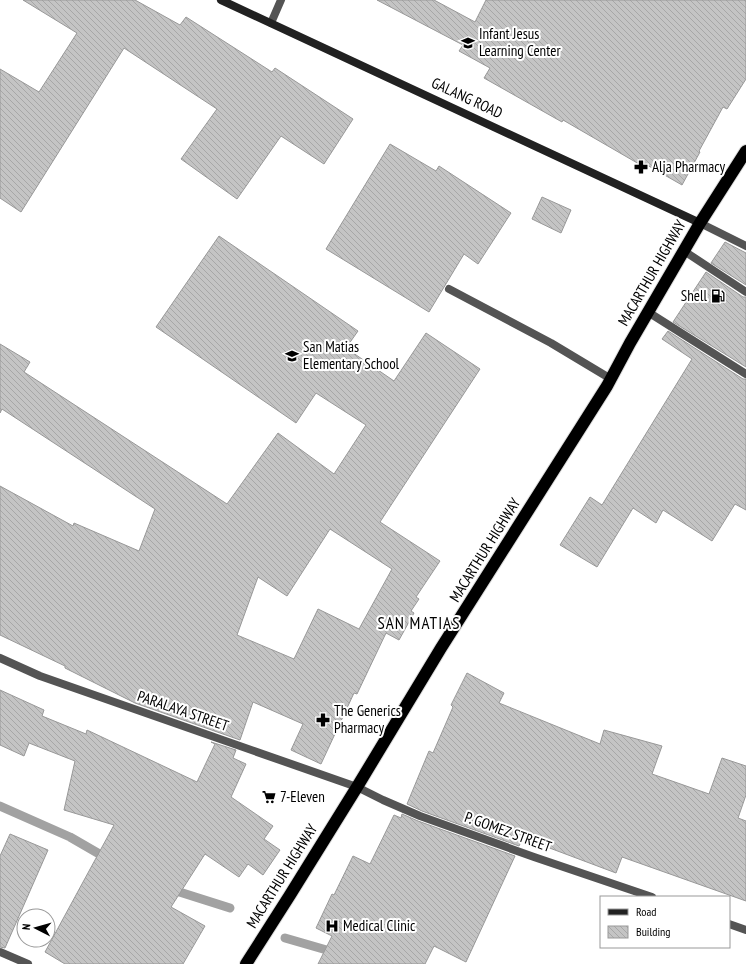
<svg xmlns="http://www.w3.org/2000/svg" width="746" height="964" viewBox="0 0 746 964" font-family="'PT Sans Narrow',sans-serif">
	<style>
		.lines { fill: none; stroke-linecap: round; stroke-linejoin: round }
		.stream { stroke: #a2a2a2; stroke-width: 9 }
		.building { fill: url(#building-back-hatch); stroke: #989898; fill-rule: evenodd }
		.highway-casing { stroke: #dbdbdb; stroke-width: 14 }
		.lane { stroke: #545454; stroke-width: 8 }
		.street { stroke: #545454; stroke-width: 8 }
		.secondary { stroke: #212121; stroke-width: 8 }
		.highway { stroke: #000; stroke-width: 12 }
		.labels { text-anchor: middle; stroke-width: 4; stroke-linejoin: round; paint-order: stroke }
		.poi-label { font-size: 15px; fill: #000; stroke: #fff; text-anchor: start }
		.street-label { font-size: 15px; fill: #000; stroke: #fff }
		.quarter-label { font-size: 17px; letter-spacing: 1px; fill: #000; stroke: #fff }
	</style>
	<defs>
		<pattern id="building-back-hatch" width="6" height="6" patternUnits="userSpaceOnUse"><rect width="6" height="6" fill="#c4c4c4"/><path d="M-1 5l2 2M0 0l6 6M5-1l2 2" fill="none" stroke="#a7a7a7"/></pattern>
	</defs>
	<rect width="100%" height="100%" fill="#fff"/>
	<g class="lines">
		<g class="stream">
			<path d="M0,806L70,837L108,859"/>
			<path d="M170,889L230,908"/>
			<path d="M285,938L337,953"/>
		</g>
	</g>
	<g class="building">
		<path d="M23,0H135L180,25L186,17L272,72L275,68L353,119L324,164L281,136L237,199L181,159L217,109L124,48L21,212L0,198V69L39,92L77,33Z"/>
		<path d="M377,0H434L475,22L486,0H746V79L727,109L723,107L699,151L700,152L682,185L640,161L639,164L563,120L562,122L484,78L490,68L459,51L463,45Z"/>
		<path d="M390,144L436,171L439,166L511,213L478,264L464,254L429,312L326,249Z"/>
		<path d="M542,197L571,210L561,233L532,219Z"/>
		<path d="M219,236L358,331L346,348L394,381L426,333L480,369L380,522L440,561L416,597L419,599L411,611L414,613L399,640L386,633L357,694L354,693L321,764L291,750L303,724L253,702L240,740L135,703L65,668V666L0,635V486L73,526L74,523L139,551L155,509L2,409L0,413V344L30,362L24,372L227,504L278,433L334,474L366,425L316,393L296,423L156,327ZM330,529L392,569L359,629L318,609L294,659L237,635L258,577L287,596Z"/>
		<path d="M725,242L746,253V285L711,263Z"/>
		<path d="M706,272L743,297H746V367L673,322Z"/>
		<path d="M668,331L743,379H746V510L735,504L712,541L663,510L656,523L633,508L597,567L560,545L590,497L602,505L692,359L662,339Z"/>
		<path d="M467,673L504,693L499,703L600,744L604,730L662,746L652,774L709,794L722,758L746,766V795L738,818L746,821V901L622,857L616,873L523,838L519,846L422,811L407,804L429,751L433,753L453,707L451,705Z"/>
		<path d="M0,690L44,710L42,716L86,734L87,730L197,782L215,744L211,742L236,750L233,758L246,764L231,797L273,826L264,839L280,850L263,875L248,864L239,877L205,854L171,907L205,926L183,964H65L45,952L114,825L64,810L75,761L29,743L24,756L0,745Z"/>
		<path d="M402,814L418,821L515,856L466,962L434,946L425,964H318L332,936L316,928L332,894L334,895L353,856L370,864L394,815L401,818Z"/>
		<path d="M10,834L48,850L5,948L0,947V856Z"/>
	</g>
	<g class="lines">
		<g class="highway-casing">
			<path id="highway" d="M246,964L290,895L357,787L441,648L607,386L630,343L700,223L746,151"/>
		</g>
		<g class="lane">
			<path d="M700,223L746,246"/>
			<path d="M684,251L746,292"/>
			<path d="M449,289L551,343L611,379"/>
			<path d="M648,312L746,374"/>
		</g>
		<g class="street">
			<path d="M271,23L281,0"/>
			<path d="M0,658L40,676L357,787L383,800L420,816L534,857L652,897"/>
			<path d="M729,924L746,930"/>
			<path d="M0,952L28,964"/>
		</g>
		<path class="secondary" d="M221,0L700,223"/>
		<use href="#highway" class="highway"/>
	</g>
	<defs>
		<g id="school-bare" transform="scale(1.08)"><path d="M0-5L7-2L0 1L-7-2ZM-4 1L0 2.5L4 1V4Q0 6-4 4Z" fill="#000" stroke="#fff" stroke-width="2.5" paint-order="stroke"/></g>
		<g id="pharmacy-bare" transform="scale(1.08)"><path d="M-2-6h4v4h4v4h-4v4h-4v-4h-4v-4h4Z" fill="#000" stroke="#fff" stroke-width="2.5" paint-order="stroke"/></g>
		<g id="fuel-bare" transform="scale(1.08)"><path d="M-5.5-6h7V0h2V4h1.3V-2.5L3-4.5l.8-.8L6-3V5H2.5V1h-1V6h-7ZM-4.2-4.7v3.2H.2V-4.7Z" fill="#000" stroke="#fff" stroke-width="2.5" paint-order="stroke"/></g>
		<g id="supermarket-bare" transform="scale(1.08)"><path d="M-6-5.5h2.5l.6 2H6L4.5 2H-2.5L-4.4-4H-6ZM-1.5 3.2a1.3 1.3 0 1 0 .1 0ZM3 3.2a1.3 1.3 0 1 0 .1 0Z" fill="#000" stroke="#fff" stroke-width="2.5" paint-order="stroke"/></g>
		<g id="hospital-bare" transform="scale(1.08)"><path d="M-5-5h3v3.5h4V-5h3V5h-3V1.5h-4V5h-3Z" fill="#000" stroke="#fff" stroke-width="2.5" paint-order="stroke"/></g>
	</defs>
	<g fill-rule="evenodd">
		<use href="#school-bare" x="468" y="43"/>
		<use href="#pharmacy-bare" x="641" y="167"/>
		<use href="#fuel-bare" x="718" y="296"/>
		<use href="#school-bare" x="292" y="356"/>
		<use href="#pharmacy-bare" x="323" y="720"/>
		<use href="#supermarket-bare" x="269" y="797"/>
		<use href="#hospital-bare" x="332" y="926"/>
	</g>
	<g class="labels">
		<g class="poi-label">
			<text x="479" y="39">Infant Jesus<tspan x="479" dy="17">Learning Center</tspan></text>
			<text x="652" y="172">Alja Pharmacy</text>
			<text x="707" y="301" text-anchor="end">Shell</text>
			<text x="303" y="352">San Matias<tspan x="303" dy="17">Elementary School</tspan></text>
			<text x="334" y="716">The Generics<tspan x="334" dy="17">Pharmacy</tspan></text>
			<text x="280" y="802">7-Eleven</text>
			<text x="343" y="931">Medical Clinic</text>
		</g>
		<g class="street-label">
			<text transform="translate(467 98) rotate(25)" y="5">GALANG ROAD</text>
			<text transform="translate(652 273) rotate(-60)" y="5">MACARTHUR HIGHWAY</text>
			<text transform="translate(485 550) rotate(-58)" y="5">MACARTHUR HIGHWAY</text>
			<text transform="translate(183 711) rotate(19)" y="5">PARALAYA STREET</text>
			<text transform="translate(508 832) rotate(20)" y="5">P. GOMEZ STREET</text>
			<text transform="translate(282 876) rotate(-58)" y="5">MACARTHUR HIGHWAY</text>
		</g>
		<g class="quarter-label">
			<text x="419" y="629">SAN MATIAS</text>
		</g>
	</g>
	<rect x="600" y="896" width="130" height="52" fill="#ffffff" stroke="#999999"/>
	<rect x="608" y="909" width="20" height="6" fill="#212121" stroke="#999999"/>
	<text x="636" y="916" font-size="12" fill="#000000">Road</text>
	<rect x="608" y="926" width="20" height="12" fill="url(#building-back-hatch)" stroke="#999999"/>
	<text x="636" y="936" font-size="12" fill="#000000">Building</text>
	<g transform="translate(36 928) rotate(276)"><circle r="19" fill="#ffffff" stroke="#999999"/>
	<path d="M0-3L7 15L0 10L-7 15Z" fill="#000000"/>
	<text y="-6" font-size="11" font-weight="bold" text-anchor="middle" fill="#000000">N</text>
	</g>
</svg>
